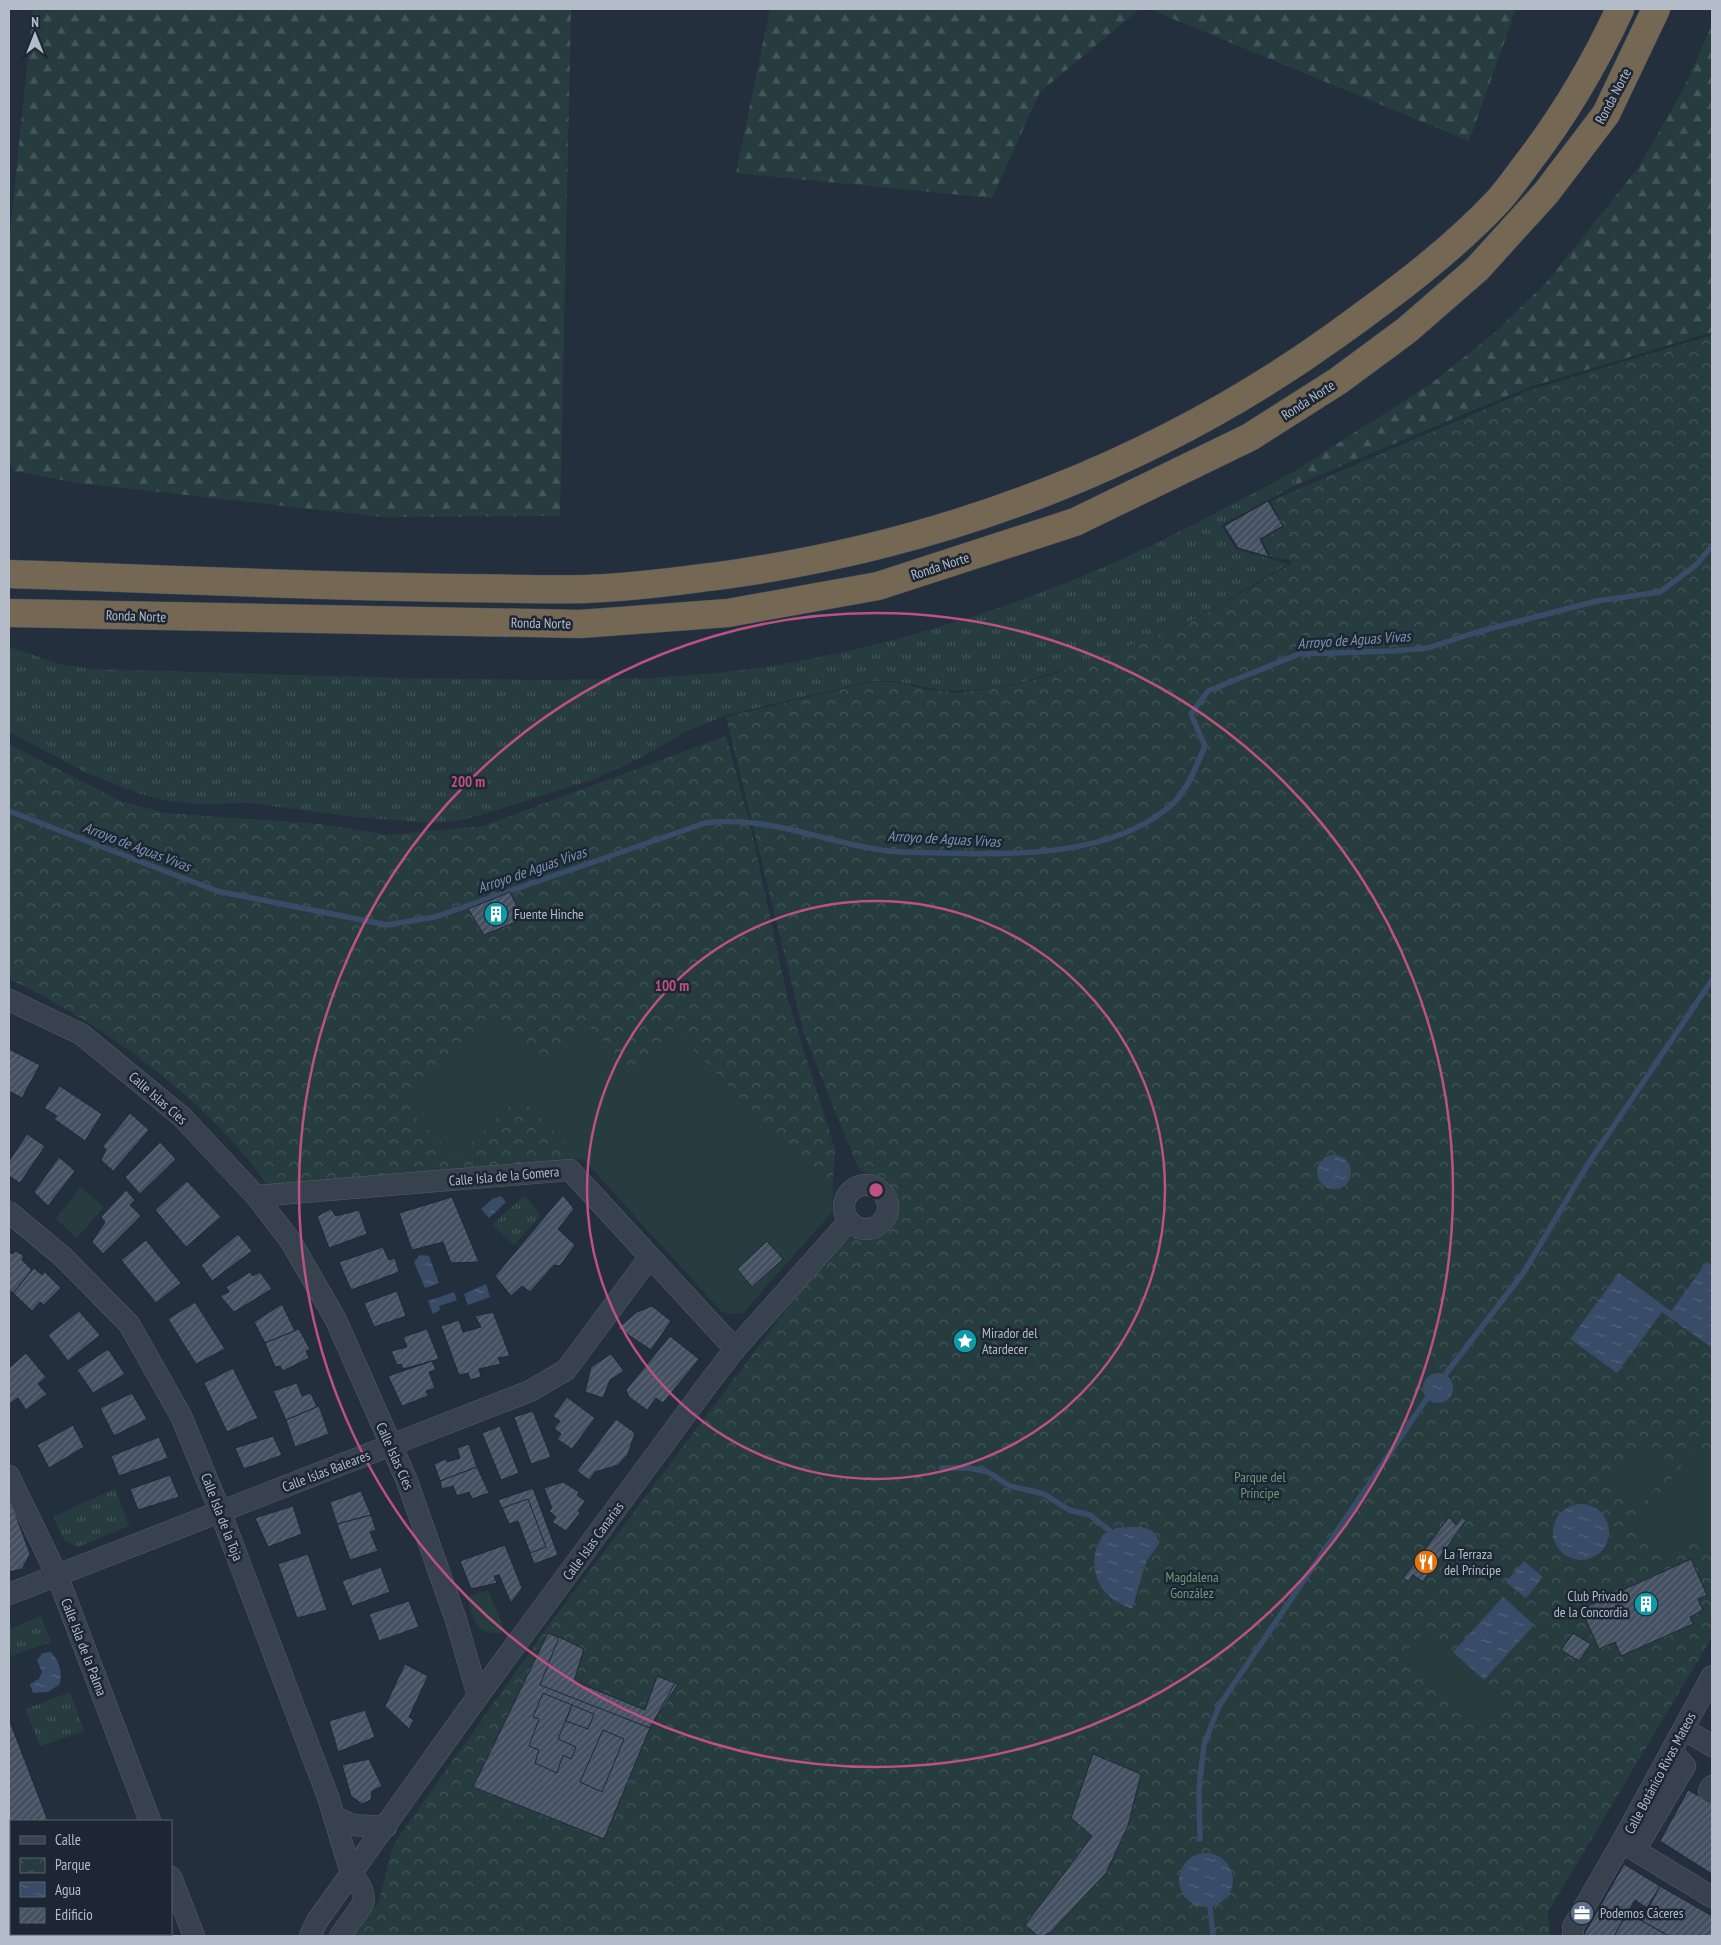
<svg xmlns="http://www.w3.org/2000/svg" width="1721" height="1945" viewBox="0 0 1721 1945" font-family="'PT Sans Narrow',sans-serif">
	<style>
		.grass { fill: url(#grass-tufts) }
		.forest { fill: url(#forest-firs) }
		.park { fill: url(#park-crowns) }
		.garden { fill: #263c3f }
		.water { fill: url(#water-ripples) }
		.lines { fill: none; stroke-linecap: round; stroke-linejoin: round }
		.stream { stroke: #394c67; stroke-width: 5.5 }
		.building { fill: url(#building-hatch); stroke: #1f2835 }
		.minor-casing { stroke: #565f6c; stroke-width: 22 }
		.highway-casing { stroke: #434c59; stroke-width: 29 }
		.minor { stroke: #38414e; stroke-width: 21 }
		.highway { stroke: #746855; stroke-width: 28 }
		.ring { fill: none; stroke: #bd5182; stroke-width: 2.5 }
		.labels { text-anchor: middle; stroke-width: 5; stroke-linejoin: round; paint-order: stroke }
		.street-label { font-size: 14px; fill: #b4bcc9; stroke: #1d2633 }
		.poi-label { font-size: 14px; fill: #b4bcc9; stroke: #1d2633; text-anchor: start }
		.park-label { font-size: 14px; fill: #6b9a76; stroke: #1d2633 }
		.water-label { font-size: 15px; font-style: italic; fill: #7c92b1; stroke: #1d2633 }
		.centre { fill: #bd5182; stroke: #1d2633; stroke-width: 2.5 }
		.ring-label { font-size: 15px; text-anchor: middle; font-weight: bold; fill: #bd5182; stroke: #1d2633; stroke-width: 5; stroke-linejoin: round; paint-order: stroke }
	</style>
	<defs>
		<pattern id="grass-tufts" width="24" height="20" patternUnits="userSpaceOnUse" patternTransform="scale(1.25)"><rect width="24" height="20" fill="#263c3f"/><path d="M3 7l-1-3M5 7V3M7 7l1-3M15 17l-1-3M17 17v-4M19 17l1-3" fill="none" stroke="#435659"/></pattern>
		<pattern id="forest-firs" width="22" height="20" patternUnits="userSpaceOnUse" patternTransform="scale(1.25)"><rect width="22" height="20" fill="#263c3f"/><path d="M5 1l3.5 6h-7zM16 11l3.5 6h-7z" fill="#435659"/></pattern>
		<pattern id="park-crowns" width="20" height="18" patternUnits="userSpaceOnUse" patternTransform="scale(1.25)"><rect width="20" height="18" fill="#263c3f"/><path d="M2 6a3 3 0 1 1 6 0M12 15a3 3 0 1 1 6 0" fill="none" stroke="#435659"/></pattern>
		<pattern id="water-ripples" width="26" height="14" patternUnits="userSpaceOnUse" patternTransform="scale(1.25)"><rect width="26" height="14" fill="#394c67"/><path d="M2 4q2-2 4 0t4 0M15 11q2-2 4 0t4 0" fill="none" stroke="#53647b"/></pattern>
		<pattern id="building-hatch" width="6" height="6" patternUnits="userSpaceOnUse" patternTransform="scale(1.25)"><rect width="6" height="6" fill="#455162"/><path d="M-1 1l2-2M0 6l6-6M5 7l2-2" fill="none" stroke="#5d6877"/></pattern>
	</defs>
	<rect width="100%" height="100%" fill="#242f3e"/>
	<g class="grass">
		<path d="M1293,472L1298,484L1221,525L1236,549L1288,564L1186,624L1087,662L1020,683L981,689L944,691L895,681H871L727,715L689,730L642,757L595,779L481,815L457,821L433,823L355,817L250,803L194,804L163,800L138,793L87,773L9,732V647L59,664L93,669C221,672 350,678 479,679C593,681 708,681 820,657C917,637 1013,606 1104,567C1169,539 1231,505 1293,472Z"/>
		<path d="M525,1195L540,1216L514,1245L492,1225Z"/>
		<path d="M115,1489L129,1526L78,1547C61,1543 59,1531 54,1516Z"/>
		<path d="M41,1616L51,1642L11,1656L9,1629Z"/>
		<path d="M70,1692L84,1731L40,1746L25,1709Z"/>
	</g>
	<g class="forest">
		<path d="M33,9H571L560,516L383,517L79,483L14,471L9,461V242Z"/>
		<path d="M770,9H1140L1040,92L992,198L736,173Z"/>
		<path d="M1149,9H1516L1469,141Z"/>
		<path d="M1712,25V332L1526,388L1298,484L1293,472L1432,383L1493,334L1547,282L1638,168L1683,90Z"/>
	</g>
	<g class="park">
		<path d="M1712,335V1637L1548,1912L1550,1936H353L379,1901L392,1849L400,1835L551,1622L838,1241C850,1240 883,1233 892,1225C895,1221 897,1214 899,1210L889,1181L859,1170L804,1034L726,717L871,682H895L923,689L957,693L1020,684L1050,675L1187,624L1291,564L1292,561L1270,556L1262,539L1283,527L1271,501L1527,391Z"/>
		<path d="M726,736L751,828L788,1000L835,1149L833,1182L820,1185L675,1030L632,1071L585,1023L456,1157L519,1097L583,1159L269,1188C214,1104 99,1021 9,979V744L120,801L165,813L321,824L388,835L483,826Z"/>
	</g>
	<g class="garden">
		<path d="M495,1016L545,1064L585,1023L632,1071L675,1030L820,1185L833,1182L832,1212L743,1313L730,1314L721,1311L583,1159L519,1097L456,1158L414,1115L412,1098Z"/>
		<path d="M80,1187L104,1207L77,1238L56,1219Z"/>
		<path d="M1646,1442L1674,1467L1640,1506L1612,1481Z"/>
		<path d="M1704,1454L1712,1461V1557L1692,1539L1672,1563L1630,1527L1691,1455Z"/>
		<path d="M488,1590L504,1628L500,1633C473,1634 474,1619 467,1597Z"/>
		<path d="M1422,1634L1462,1671L1442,1691L1403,1655Z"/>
		<path d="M1463,1672L1503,1708L1484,1728L1444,1692Z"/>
	</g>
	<g class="water">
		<circle cx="1334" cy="1172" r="17"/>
		<path d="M501,1196L506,1202L489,1218L481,1209L492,1199Z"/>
		<path d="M420,1255L429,1256L439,1283L425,1288L414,1262Z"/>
		<path d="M1707,1262L1712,1265V1348L1662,1312L1617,1373L1570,1339L1619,1273L1671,1311Z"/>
		<path d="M486,1284L490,1297L468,1305L464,1294Z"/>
		<path d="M454,1292L457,1300L439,1306L440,1310L433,1314L428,1301Z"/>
		<circle cx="1438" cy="1388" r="15"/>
		<circle cx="1581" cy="1532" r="28"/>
		<path d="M1141,1527L1153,1531L1160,1542L1146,1562L1132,1609C1123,1605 1113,1601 1106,1593C1091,1578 1089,1543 1110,1531C1118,1526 1131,1527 1141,1527Z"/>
		<path d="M1524,1561L1543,1577L1526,1598L1506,1582Z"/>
		<path d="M1503,1597L1534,1625L1484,1680L1453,1652Z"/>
		<path d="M51,1652C60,1663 62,1671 60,1684L48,1692L33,1693L30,1684L39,1679L42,1672L37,1660L43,1653Z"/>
		<circle cx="1206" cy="1880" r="27"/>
	</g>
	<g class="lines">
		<g class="stream">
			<path d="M9,811L217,891L387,925L435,917L705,823C771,815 824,843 888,851C906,853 926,852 944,853C1017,855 1110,856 1169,807C1187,793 1196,766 1205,746L1191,714L1208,691L1299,654L1394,651L1428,648L1477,632L1597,601L1660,592L1696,565L1712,546"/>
			<path d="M1445,1375L1524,1272L1588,1164L1712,980"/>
			<path d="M942,1468H969L988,1472L1010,1486L1044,1494L1069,1510L1090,1515L1110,1531"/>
			<path d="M1200,1839L1199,1789L1204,1745L1219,1706L1427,1398"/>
			<path d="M1210,1907L1213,1936"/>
		</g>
	</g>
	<g class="building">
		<path d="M1268,501L1283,526L1260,539L1269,557L1238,548L1224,526Z"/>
		<path d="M510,892L523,919L484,935L468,909Z"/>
		<path d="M9,1049L40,1065L22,1098L9,1091Z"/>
		<path d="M60,1086L102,1114L85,1141L54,1119L57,1116L44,1108Z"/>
		<path d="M130,1113L149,1130L113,1171L101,1160L106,1150L103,1146Z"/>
		<path d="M27,1134L45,1146L20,1183L9,1176V1161Z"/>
		<path d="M160,1142L176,1159L140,1194L125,1177Z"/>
		<path d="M59,1157L75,1171L48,1206L34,1192Z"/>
		<path d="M187,1181L221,1217L186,1247L155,1210Z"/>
		<path d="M126,1190L135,1200L130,1205L141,1216L103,1254L92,1242L105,1222L101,1217Z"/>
		<path d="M563,1195L574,1209L558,1229L575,1245L560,1266L554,1265L530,1292L522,1286L511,1296L495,1276Z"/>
		<path d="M452,1197L479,1262L451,1263L443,1242L412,1250L399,1213Z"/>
		<path d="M331,1209L336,1216L359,1210L367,1234L329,1248L317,1216Z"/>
		<path d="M238,1234L252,1251L212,1281L201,1265Z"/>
		<path d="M146,1240L181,1283L156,1303L121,1260Z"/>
		<path d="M767,1241L783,1259L752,1287L737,1269Z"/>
		<path d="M383,1247L389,1260L395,1258L399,1272L351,1290L339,1262Z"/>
		<path d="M9,1251L12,1254L16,1251L24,1256L22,1260L32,1270L13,1293L9,1290Z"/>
		<path d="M34,1268L42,1275L45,1272L61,1288L44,1305L40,1302L32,1311L13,1293Z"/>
		<path d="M250,1272L253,1276L260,1272L272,1289L234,1312L220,1296L229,1292L226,1287Z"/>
		<path d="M397,1291L406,1316L374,1327L364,1303Z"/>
		<path d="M195,1302L225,1349L196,1364L168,1319Z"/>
		<path d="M282,1304L295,1331L265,1343L254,1322Z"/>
		<path d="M652,1306L671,1321L651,1350L618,1328L637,1312Z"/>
		<path d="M79,1311L100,1335L68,1361L48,1335Z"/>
		<path d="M493,1312L510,1356L498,1358L501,1364L479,1369L481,1377L470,1380L468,1373L459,1375L441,1326L459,1320L463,1332L481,1327L475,1316Z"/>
		<path d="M299,1329L310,1349L306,1351L309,1358L283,1371L280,1366L275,1367L265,1343Z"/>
		<path d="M427,1329L439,1359L403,1369L401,1364L397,1365L391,1351L407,1347L403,1337Z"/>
		<path d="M670,1336L699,1359L663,1403L656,1398L647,1410L629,1397L626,1390Z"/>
		<path d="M108,1349L125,1374L93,1393L77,1370Z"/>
		<path d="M26,1353L46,1377L38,1384L47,1394L26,1410L18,1398L9,1404V1368Z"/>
		<path d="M611,1354L624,1371L610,1380L603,1398L585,1392L591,1367Z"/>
		<path d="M432,1361L436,1370L429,1372L435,1388L426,1391L428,1396L402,1406L388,1376Z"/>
		<path d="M233,1368L258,1418L227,1432L204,1383Z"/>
		<path d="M297,1383L302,1396L311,1393L317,1407L286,1420L273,1391Z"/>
		<path d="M132,1393L147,1419L114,1436L100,1408Z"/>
		<path d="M567,1397L595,1418L572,1449L557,1439L561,1434L554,1428L560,1421L553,1416Z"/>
		<path d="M319,1406L329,1434L295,1447L286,1420Z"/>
		<path d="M533,1411L551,1457L531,1464L514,1417Z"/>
		<path d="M616,1419L635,1433L628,1454L618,1465L595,1472L589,1480L577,1471Z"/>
		<path d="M73,1425L84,1447L49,1468L37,1445Z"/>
		<path d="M500,1426L519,1473L501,1480L482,1433Z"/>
		<path d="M273,1436L282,1455L244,1469L235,1448Z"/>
		<path d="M159,1437L168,1458L119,1476L111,1456Z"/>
		<path d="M469,1444L477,1467L440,1481L434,1464L446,1459L447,1462L460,1458L457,1448Z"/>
		<path d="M477,1467L489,1493L472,1499L469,1492L457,1496L453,1486L442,1489L440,1481Z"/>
		<path d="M170,1475L179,1497L138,1510L130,1489Z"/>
		<path d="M563,1482L579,1492L577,1495L585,1501L578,1511L580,1513L566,1531L552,1522L556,1517L549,1511L552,1508L544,1488Z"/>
		<path d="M533,1488L558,1555L534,1564L518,1521L509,1524L498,1500Z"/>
		<path d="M361,1491L371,1515L337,1524L330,1502Z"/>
		<path d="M9,1496L30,1554L22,1569L9,1572Z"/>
		<path d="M528,1499L546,1547L530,1553L518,1521L509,1524L502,1508Z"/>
		<path d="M293,1506L302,1534L268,1547L255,1518Z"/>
		<path d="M371,1515L376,1530L370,1532L378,1551L350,1560L337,1524Z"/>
		<path d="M1449,1517L1456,1525L1462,1517L1466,1520L1423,1582L1413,1575L1409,1582L1403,1578Z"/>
		<path d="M505,1545L522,1588L511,1603L499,1575L494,1576L497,1583L471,1589L460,1561Z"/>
		<path d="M308,1554L327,1610L297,1618L278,1564Z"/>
		<path d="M1691,1559L1707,1595L1698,1599L1703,1610L1690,1617L1693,1624L1621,1656L1615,1642L1599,1649L1581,1609Z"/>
		<path d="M381,1567L390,1592L352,1606L342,1581Z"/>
		<path d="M409,1601L419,1627L379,1641L369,1614Z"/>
		<path d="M548,1633L584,1649L574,1681L645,1710L657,1676L678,1684L650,1728L604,1839L473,1787Z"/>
		<path d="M1573,1633L1591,1644L1579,1661L1561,1650Z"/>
		<path d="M559,1637L584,1649L574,1681L645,1710L657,1676L675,1683L650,1728L540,1685Z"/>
		<path d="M405,1664L428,1676L409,1717L414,1720L409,1729L385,1706Z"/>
		<path d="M543,1693L572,1705L558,1739L576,1747L571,1759L563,1755L557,1773L535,1763L539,1750L529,1746L539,1719L533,1717Z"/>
		<path d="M572,1705L594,1714L588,1729L566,1721Z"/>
		<path d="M365,1710L375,1737L338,1752L329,1721Z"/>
		<path d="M9,1719L48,1821H11V1861L9,1855Z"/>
		<path d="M603,1730L624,1739L602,1792L580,1782Z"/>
		<path d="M1093,1754L1141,1774L1128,1826L1106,1873L1051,1932L1044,1936H1038L1025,1925L1092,1836L1071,1818Z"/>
		<path d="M369,1759L382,1786L372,1791L371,1800L362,1804L351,1796L342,1765Z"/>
		<path d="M1688,1790L1712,1803V1874L1660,1841Z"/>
		<path d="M1624,1864L1660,1886L1647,1908L1635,1900L1614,1936H1583Z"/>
		<path d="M1660,1886L1712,1916V1936H1669L1642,1921Z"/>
		<path d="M1628,1912L1642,1921L1669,1936H1614Z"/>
		<path d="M40,1934H90L91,1936H41Z"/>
	</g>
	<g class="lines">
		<g class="minor-casing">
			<g id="minor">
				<path d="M9,1000L81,1034L182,1117L256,1196L290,1240L336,1320L407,1481L456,1620L478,1696"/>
				<circle cx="866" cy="1207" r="22"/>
				<path d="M256,1196L570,1170L735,1349"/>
				<path d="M9,1212L63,1257L129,1324L181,1416L220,1511L328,1797L351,1873C358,1881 366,1893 363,1904L340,1936"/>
				<path d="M9,1476L57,1575L150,1821"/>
				<path d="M9,1594L530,1391L566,1370L649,1258"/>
				<path d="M1684,1729L1712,1746"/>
				<path d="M1712,1786L1709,1791L1712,1793"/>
				<path d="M335,1817L352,1825L386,1827"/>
				<path d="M1623,1843L1712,1897"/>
				<path d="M1635,1850L1685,1766L1672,1751"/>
				<path d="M171,1877L194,1936"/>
				<path d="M310,1936L317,1921L478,1696L708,1384L735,1349L849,1221"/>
				<path d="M1573,1936V1927L1622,1842L1712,1676"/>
			</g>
		</g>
		<g class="highway-casing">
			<g id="highway">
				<path d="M9,574C158,579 307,586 457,588C499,588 542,590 585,589C636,587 688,580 739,573C953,541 1160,462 1336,335C1393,294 1450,252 1498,201C1508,190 1517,177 1526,165C1564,116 1594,65 1620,9"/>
				<path d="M9,613L580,624L728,613L878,586L1075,522L1250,437L1338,381L1407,330L1477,269L1546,193L1606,114L1656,9"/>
			</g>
		</g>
		<use href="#minor" class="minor"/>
		<use href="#highway" class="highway"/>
	</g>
	<g class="ring">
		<circle cx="876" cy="1190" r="289"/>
		<circle cx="876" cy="1190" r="577"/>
	</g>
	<defs>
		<g id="building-disc" transform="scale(1.25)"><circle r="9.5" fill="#0f9aa8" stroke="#1d2633"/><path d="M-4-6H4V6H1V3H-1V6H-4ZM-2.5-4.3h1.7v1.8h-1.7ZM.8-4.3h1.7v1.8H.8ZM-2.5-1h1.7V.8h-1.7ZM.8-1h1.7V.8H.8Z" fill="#fff"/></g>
		<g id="sight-disc" transform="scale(1.25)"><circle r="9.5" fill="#0f9aa8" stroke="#1d2633"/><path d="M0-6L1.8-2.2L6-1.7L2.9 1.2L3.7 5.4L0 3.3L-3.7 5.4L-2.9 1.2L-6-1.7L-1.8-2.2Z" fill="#fff"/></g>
		<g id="restaurant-disc" transform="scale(1.25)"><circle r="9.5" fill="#e8710a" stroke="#1d2633"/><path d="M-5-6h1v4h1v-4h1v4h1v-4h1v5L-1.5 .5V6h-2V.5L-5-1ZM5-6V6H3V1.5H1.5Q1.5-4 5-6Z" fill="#fff"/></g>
		<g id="office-disc" transform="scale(1.25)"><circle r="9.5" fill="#5c6f8a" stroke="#1d2633"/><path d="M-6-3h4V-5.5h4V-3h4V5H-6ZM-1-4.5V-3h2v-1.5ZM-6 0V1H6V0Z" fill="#fff"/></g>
	</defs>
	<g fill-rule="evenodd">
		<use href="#building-disc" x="496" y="914"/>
		<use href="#sight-disc" x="965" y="1341"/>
		<use href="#restaurant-disc" x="1426" y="1562"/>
		<use href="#building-disc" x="1646" y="1604"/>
		<use href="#office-disc" x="1582" y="1913"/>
	</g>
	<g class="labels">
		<g class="street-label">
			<text transform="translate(1613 96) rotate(-62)" y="5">Ronda Norte</text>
			<text transform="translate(1308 400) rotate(-33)" y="5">Ronda Norte</text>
			<text transform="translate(940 566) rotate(-18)" y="5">Ronda Norte</text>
			<text transform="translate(136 616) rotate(2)" y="5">Ronda Norte</text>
			<text transform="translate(541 623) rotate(1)" y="5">Ronda Norte</text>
			<text transform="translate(158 1098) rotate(41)" y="5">Calle Islas Cíes</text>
			<text transform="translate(504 1176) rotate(-5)" y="5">Calle Isla de la Gomera</text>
			<text transform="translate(395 1456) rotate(66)" y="5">Calle Islas Cíes</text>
			<text transform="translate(326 1471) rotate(-21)" y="5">Calle Islas Baleares</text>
			<text transform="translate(222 1517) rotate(69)" y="5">Calle Isla de la Toja</text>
			<text transform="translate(593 1541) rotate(-54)" y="5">Calle Islas Canarias</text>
			<text transform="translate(84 1647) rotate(69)" y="5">Calle Isla de la Palma</text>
			<text transform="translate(1660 1773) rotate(-62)" y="5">Calle Botánico Rivas Mateos</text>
		</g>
		<g class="poi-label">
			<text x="514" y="919">Fuente Hinche</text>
			<text x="982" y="1338">Mirador del<tspan x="982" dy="16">Atardecer</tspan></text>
			<text x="1444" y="1559">La Terraza<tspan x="1444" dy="16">del Príncipe</tspan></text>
			<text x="1628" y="1601" text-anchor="end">Club Privado<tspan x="1628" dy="16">de la Concordia</tspan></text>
			<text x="1600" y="1918">Podemos Cáceres</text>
		</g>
		<g class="park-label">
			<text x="1260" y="1482">Parque del<tspan x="1260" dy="16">Príncipe</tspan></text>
			<text x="1192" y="1582">Magdalena<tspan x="1192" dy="16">González</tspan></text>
		</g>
		<g class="water-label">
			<text transform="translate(1354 640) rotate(-4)" y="5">Arroyo de Aguas Vivas</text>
			<text transform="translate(944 839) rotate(3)" y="5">Arroyo de Aguas Vivas</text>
			<text transform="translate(137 847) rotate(21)" y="5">Arroyo de Aguas Vivas</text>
			<text transform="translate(532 870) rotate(-19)" y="5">Arroyo de Aguas Vivas</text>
		</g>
	</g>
	<circle cx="876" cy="1190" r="8" class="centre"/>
	<g class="ring-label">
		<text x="468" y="787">200 m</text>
		<text x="672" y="991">100 m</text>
	</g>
	<rect width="1721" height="1945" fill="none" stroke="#b4bcc9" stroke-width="20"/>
	<rect x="10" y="1820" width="162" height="115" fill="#1d2633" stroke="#59626f"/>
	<rect x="20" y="1836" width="25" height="8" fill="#38414e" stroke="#59626f"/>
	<text x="55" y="1845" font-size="15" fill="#b4bcc9">Calle</text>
	<rect x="20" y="1858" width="25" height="15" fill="url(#park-crowns)" stroke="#59626f"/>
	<text x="55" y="1870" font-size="15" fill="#b4bcc9">Parque</text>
	<rect x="20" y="1882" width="25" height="15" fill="url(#water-ripples)" stroke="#59626f"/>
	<text x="55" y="1895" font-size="15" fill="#b4bcc9">Agua</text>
	<rect x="20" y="1908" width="25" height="15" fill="url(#building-hatch)" stroke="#59626f"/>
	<text x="55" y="1920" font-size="15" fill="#b4bcc9">Edificio</text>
	<g transform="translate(35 35)" stroke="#1d2633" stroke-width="4" paint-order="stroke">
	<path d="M0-4L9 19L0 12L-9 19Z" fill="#b4bcc9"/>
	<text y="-8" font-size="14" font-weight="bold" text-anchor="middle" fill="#b4bcc9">N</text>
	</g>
</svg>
